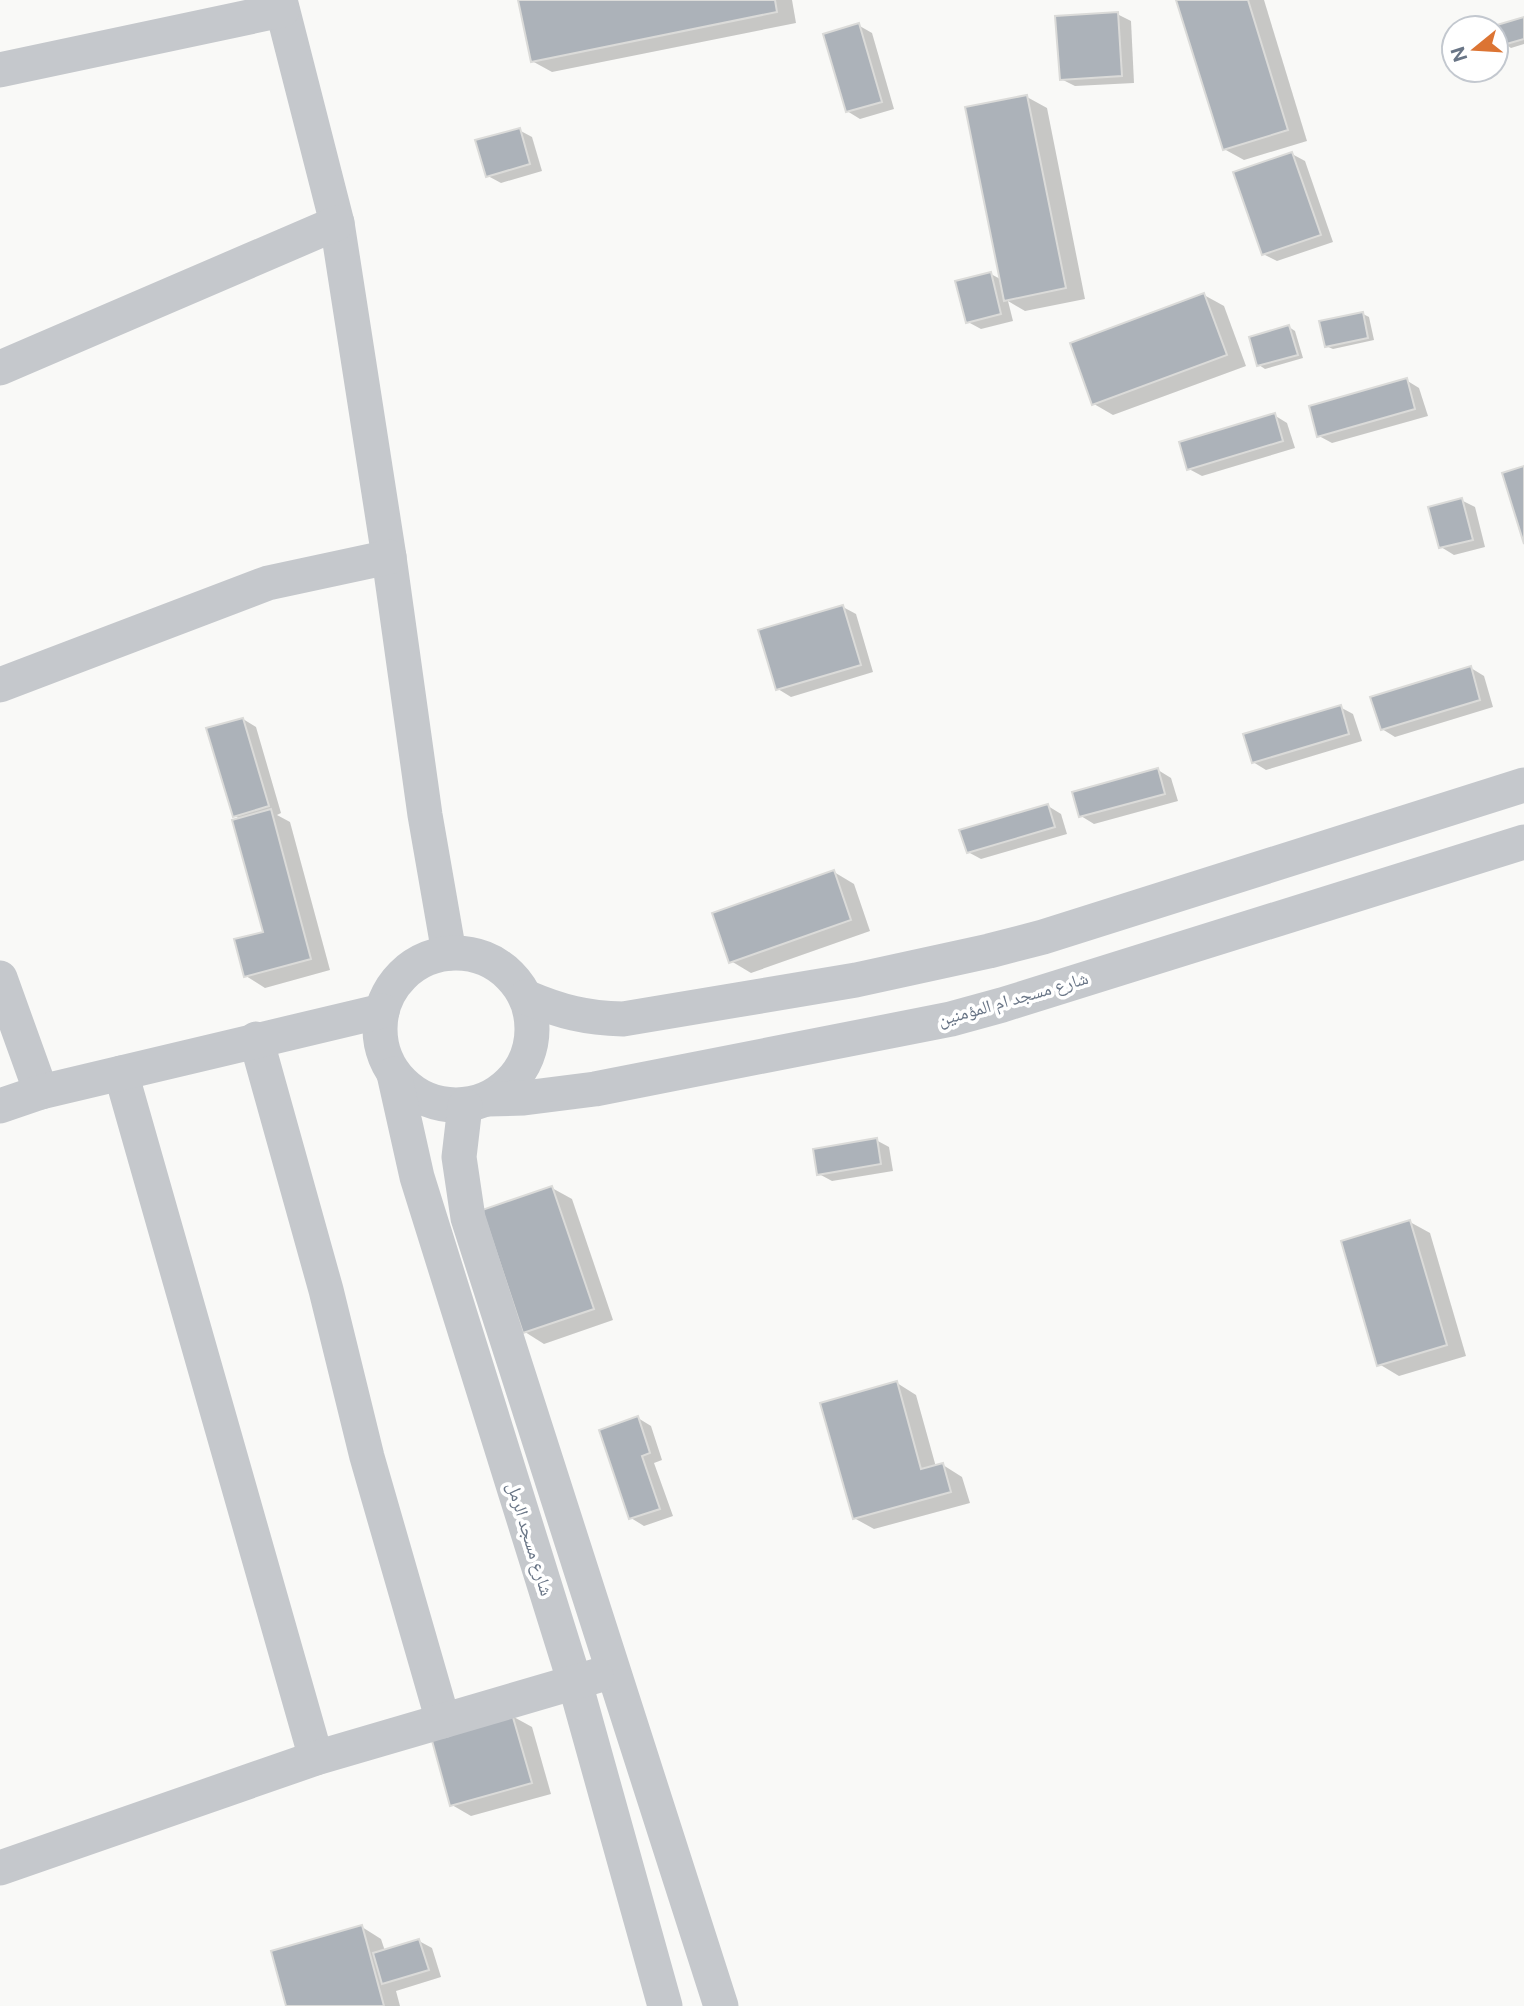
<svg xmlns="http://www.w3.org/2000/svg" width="1524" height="2006" viewBox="0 0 1524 2006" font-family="'Public Sans','Noto Naskh Arabic',sans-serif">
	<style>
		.shadow { fill: #0003 }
		.building { fill: #acb2b9; stroke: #dbdbd9; stroke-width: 2 }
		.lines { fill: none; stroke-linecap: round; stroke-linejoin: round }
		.minor { stroke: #c5c8cc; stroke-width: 35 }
		.labels { text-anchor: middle; stroke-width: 7; stroke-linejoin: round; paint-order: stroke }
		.street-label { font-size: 18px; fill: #697586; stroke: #fff }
	</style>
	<rect width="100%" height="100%" fill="#f9f9f7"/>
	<g class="shadow">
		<path d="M520,0H792L796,23L552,72L532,61Z"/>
		<path d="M1178,0H1264L1307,141L1244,160L1224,149Z"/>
		<path d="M1117,14L1131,21L1134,83L1075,86L1061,79Z"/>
		<path d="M1524,19V44L1511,48L1505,44Z"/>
		<path d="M858,25L872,33L894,109L860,119L847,111Z"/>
		<path d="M1027,97L1047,108L1085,299L1025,311L1008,301L1013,321L981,329L968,322L991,274L1002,280Z"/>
		<path d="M519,130L532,137L542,171L501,183L488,176Z"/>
		<path d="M1292,154L1305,161L1333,242L1277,261L1263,254Z"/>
		<path d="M1204,295L1224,306L1246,366L1113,415L1094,404Z"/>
		<path d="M1363,314L1369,317L1374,340L1333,349L1326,346Z"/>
		<path d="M1289,327L1295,331L1303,358L1265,369L1259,365Z"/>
		<path d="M1406,380L1419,388L1428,416L1332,443L1319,436Z"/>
		<path d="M1274,415L1287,423L1295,448L1202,476L1189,469Z"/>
		<path d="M1461,500L1475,507L1485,547L1454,555L1441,547Z"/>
		<path d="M843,607L856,614L873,672L791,697L778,689Z"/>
		<path d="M1471,668L1484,676L1493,707L1395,737L1382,729Z"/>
		<path d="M1340,707L1353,714L1362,741L1266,770L1253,762Z"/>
		<path d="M243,719L256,727L281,813L277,815L290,822L330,970L265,988L246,976L265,933L240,819L235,816Z"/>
		<path d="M1158,770L1171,778L1178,801L1094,824L1081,816Z"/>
		<path d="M1048,806L1061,814L1067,834L981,859L968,852Z"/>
		<path d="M834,872L854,884L870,931L751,973L731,961Z"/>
		<path d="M876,1140L889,1147L893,1171L832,1181L819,1174Z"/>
		<path d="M552,1188L572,1199L613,1320L544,1344L525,1332Z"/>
		<path d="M1410,1222L1430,1233L1466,1356L1399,1376L1379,1364Z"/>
		<path d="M897,1383L916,1395L936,1467L943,1465L962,1477L970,1503L874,1529L854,1518Z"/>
		<path d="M638,1418L651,1426L662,1460L654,1463L673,1516L644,1526L631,1518Z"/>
		<path d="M512,1716L532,1727L551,1794L471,1816L452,1805Z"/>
		<path d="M362,1927L381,1939L385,1951L419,1941L432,1948L441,1977L396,1991L400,2006H288Z"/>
	</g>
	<g class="building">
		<path d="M518,0H775L777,12L531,62Z"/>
		<path d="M1176,0H1248L1288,130L1223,150Z"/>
		<path d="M1118,12L1122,76L1060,80L1055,16Z"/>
		<path d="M1524,17V39L1503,45L1497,25Z"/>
		<path d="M859,23L882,102L846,112L823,34Z"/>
		<path d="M1027,95L1066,288L1004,301L965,107Z"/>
		<path d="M520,128L530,164L486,177L475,140Z"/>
		<path d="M1292,152L1321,235L1262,255L1233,172Z"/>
		<path d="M991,272L1001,314L966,323L955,281Z"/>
		<path d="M1204,293L1227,355L1092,405L1070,343Z"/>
		<path d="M1363,312L1368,338L1325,347L1319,321Z"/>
		<path d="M1289,325L1298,355L1257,366L1249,337Z"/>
		<path d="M1407,378L1415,409L1317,437L1309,406Z"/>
		<path d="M1275,413L1283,441L1187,470L1179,442Z"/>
		<path d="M1524,466V544L1502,473Z"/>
		<path d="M1462,498L1473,540L1439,548L1428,507Z"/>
		<path d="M843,605L861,665L776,690L758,630Z"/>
		<path d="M1471,666L1480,700L1381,730L1370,697Z"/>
		<path d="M1341,705L1349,734L1252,763L1243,734Z"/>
		<path d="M243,718L269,806L233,817L206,728Z"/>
		<path d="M1158,768L1165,794L1079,817L1072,792Z"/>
		<path d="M1048,804L1055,827L967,853L959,830Z"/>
		<path d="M271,809L311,959L244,977L234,939L263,932L232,820Z"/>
		<path d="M834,870L851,920L729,963L712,913Z"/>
		<path d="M877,1138L881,1164L817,1175L813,1149Z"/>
		<path d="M552,1186L594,1309L523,1333L482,1210Z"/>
		<path d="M1410,1220L1447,1345L1377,1366L1341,1241Z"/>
		<path d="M897,1381L921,1469L943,1463L951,1492L853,1519L820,1403Z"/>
		<path d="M638,1416L650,1453L642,1456L660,1509L629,1519L599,1430Z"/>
		<path d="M512,1714L532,1783L450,1806L431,1737Z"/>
		<path d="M362,1925L384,2006H286L271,1951Z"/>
		<path d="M419,1939L429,1970L382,1984L373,1953Z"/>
	</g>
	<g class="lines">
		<g class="minor">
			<path d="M280,0L337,223L389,557L425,815L449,953"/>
			<path d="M0,70L282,10"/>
			<path d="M0,368L337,223"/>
			<path d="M0,685L268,583L389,557"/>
			<circle cx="456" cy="1029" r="76"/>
			<path d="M0,978L41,1092"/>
			<path d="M526,997C561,1012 586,1018 623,1019L856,980L989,951L1043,937L1524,785"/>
			<path d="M256,1039L326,1290L367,1457L443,1721"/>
			<path d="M121,1073L316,1758"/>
			<path d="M394,1074L417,1177L575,1683L665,2006"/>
			<path d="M488,1099L524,1098L595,1089L951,1019L1002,1005L1524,842"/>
			<path d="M0,1106L41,1092L382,1011"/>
			<path d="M465,1106L459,1157L468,1218L721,2006"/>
			<path d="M0,1868L316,1758L596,1676"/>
		</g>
	</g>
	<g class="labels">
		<g class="street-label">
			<text transform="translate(1013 999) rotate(-16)" y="6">شارع مسجد ام المؤمنين</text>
			<text transform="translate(530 1539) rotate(73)" y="6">شارع مسجد الرمل</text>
		</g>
	</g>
	<g transform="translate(1475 49) rotate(252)"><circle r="33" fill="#ffffff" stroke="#c3c8cf" stroke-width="2"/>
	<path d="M0-5L12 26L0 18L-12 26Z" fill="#dc7433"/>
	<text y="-10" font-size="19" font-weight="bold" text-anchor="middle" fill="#697586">N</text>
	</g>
</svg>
